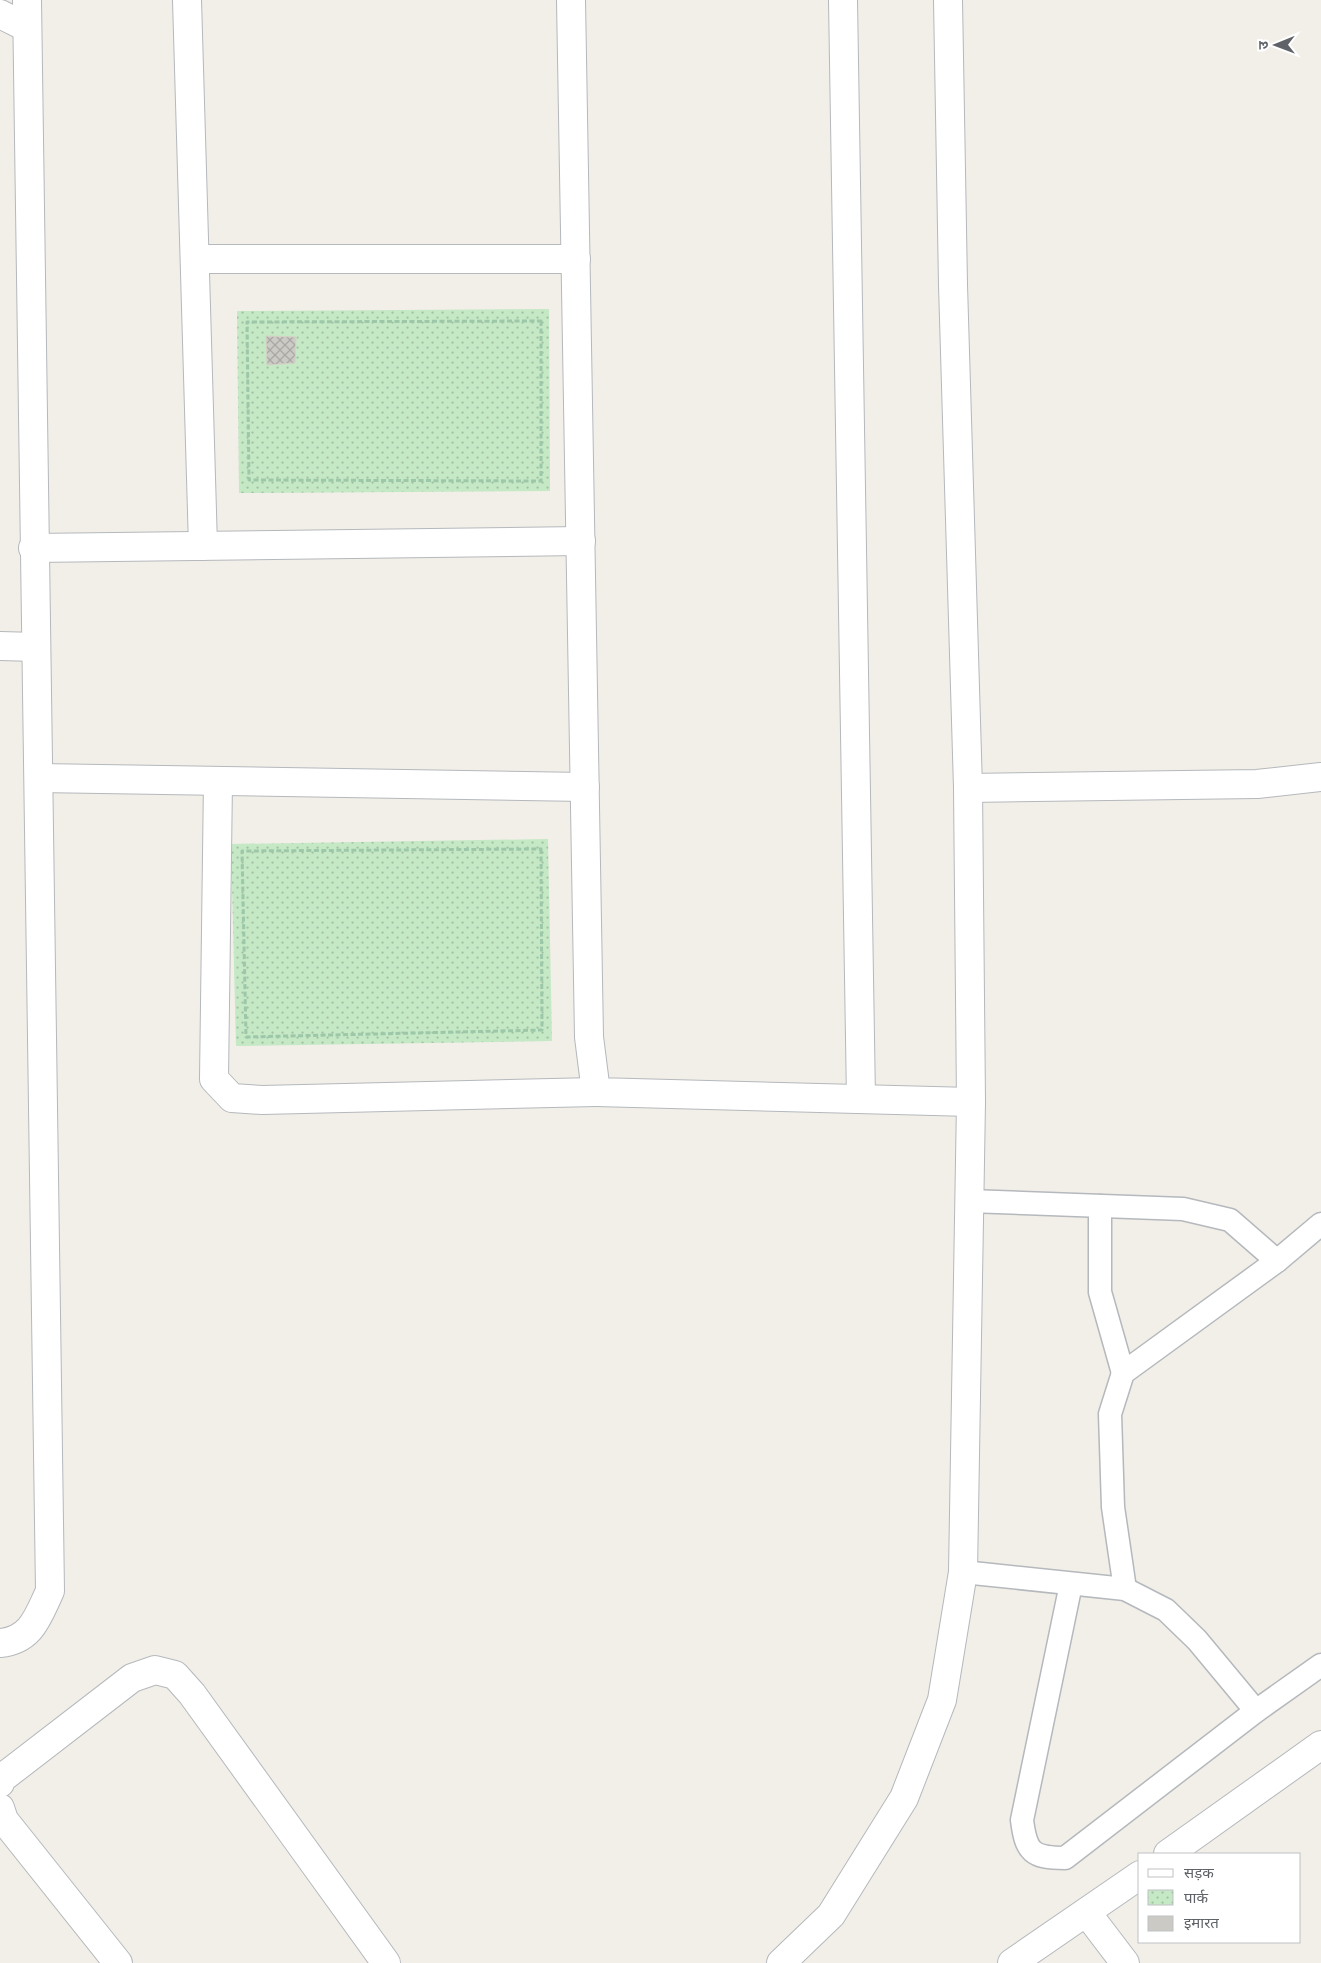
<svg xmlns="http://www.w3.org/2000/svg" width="1321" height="1963" viewBox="0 0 1321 1963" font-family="Manrope,'Noto Sans Devanagari',sans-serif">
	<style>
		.park { fill: url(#park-dots) }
		.building { fill: url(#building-cross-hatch); stroke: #d6d1c6 }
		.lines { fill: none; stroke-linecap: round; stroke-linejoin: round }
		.service-casing { stroke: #b5b8bc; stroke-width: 25 }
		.minor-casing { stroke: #b5b8bc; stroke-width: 30 }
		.tertiary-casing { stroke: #b5b8bc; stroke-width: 30 }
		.path { stroke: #9cc7a9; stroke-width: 3; stroke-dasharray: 5 2.5; stroke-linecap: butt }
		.service { stroke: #fff; stroke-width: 22 }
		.minor { stroke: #fff; stroke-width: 28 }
		.tertiary { stroke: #fff; stroke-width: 28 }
	</style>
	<defs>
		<pattern id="park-dots" width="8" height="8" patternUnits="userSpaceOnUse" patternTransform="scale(1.25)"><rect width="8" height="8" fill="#c5e8c5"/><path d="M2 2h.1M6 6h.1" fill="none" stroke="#a3c0a4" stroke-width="1.8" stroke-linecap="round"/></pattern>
		<pattern id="building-cross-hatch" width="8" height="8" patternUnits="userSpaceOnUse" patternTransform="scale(1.25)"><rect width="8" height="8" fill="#cccac5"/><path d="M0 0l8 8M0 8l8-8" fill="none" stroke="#a9a8a4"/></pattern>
	</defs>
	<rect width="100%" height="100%" fill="#f1efe8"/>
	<g class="park">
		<path d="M549,309L550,491L239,493L237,311Z"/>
		<path d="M548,839L552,1041L236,1046L231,844Z"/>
	</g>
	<path class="building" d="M266,336L296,337L295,363L267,365Z"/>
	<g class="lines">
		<g class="service-casing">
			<g id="service">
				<path d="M969,1201L1183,1209L1230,1220L1277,1261"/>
				<path d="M1100,1206V1292L1123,1373"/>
				<path d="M963,1572L1125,1589L1166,1610L1197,1640L1256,1711"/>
				<path d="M1071,1584L1022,1820C1026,1852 1032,1858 1065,1858L1256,1711L1321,1665"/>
				<path d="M1125,1589L1113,1507L1110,1414L1123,1373L1277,1261L1321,1224"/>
			</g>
		</g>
		<g class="minor-casing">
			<g id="minor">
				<path d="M187,0L203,546"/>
				<path d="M571,0L589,1037L596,1092L971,1102"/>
				<path d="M843,0L861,1099"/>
				<path d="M0,14L26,27"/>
				<path d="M195,259H576"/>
				<path d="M33,548L581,541"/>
				<path d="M0,646L36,647"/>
				<path d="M39,778L585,787"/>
				<path d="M218,781L214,1079L232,1098L262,1100L596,1092"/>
				<path d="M968,788L1257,784L1321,777"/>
				<path d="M0,1643C32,1640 38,1616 50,1591L27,0"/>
				<path d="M0,1783L1,1779L132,1678L155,1670L175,1675L192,1694L386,1963"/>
				<path d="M0,1808L4,1820L118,1963"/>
				<path d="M1168,1854L1321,1745"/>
				<path d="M1087,1913L1125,1963"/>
				<path d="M1012,1963L1140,1875"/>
			</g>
		</g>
		<g class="tertiary-casing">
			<path id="tertiary" d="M781,1963L831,1915L904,1798L942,1700L963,1572L971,1102L968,788L953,285L948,0"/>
		</g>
		<g class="path">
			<path d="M541,321V481L249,480L247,322Z"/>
			<path d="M541,849L542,1030L246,1037L242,851Z"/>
		</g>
		<use href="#service" class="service"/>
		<use href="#minor" class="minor"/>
		<use href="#tertiary" class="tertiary"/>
	</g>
	<rect x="1138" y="1853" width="162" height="90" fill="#ffffff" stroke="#bfc1c3"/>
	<rect x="1148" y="1869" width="25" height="8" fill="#ffffff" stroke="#bfc1c3"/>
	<text x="1184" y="1878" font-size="15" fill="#5f6368">सड़क</text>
	<rect x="1148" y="1890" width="25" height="15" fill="url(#park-dots)" stroke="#bfc1c3"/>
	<text x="1184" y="1903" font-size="15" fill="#5f6368">पार्क</text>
	<rect x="1148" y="1916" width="25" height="15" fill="#cccac5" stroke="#bfc1c3"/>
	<text x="1184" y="1928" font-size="15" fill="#5f6368">इमारत</text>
	<g transform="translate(1276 45) rotate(269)" stroke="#ffffff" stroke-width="4" paint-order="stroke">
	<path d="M0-4L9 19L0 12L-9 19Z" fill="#5f6368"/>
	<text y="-8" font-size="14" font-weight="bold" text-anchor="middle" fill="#5f6368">उ</text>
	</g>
</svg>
